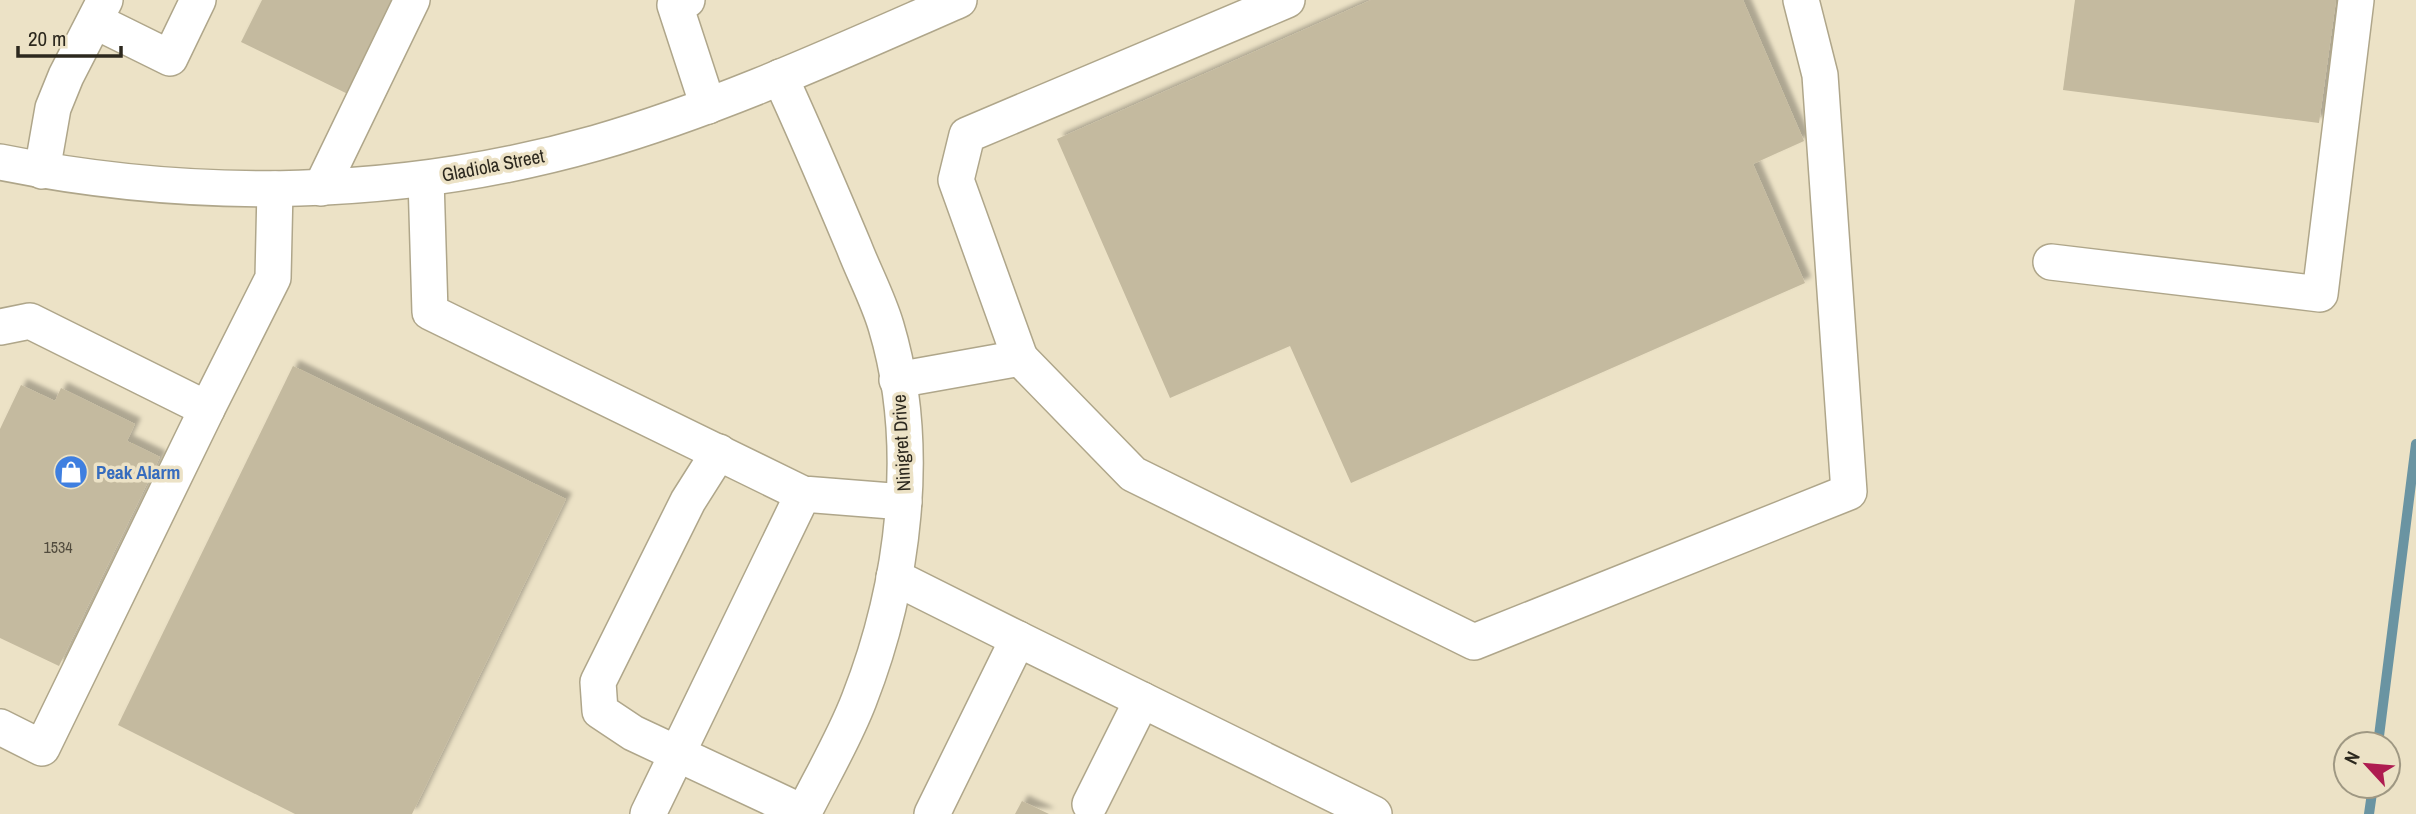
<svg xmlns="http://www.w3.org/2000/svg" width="2416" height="814" viewBox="0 0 2416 814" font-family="'Archivo Narrow',sans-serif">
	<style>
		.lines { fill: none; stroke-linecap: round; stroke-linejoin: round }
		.stream { stroke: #6a94a2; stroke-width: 10 }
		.building { fill: #c4ba9f; filter: url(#shadow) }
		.minor-casing { stroke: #afa68a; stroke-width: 38 }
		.minor { stroke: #fff; stroke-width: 35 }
		.labels { text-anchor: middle; stroke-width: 7; stroke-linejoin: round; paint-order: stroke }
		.number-label { font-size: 16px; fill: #524c3e }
		.street-label { font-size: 19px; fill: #2c281e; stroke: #ece2c6 }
		.shop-label { font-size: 19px; font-weight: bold; fill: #366cbe; stroke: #ece2c6; text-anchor: start }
	</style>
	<defs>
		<filter id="shadow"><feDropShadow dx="6" dy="-6" stdDeviation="2" flood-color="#0004"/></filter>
	</defs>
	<rect width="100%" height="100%" fill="#ece2c6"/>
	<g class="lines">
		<g class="stream">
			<path d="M2378,744L2416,444"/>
			<path d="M2369,814L2373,786"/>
		</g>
	</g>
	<g class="building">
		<path d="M262,0H399L352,96L241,42Z"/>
		<path d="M1371,0H1743L1804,141L1753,164L1805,283L1351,483L1290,346L1170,398L1057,139Z"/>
		<path d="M2075,0H2336L2319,123L2063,90Z"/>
		<path d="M293,366L566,499L412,814H295L118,725Z"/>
		<path d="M21,385L55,401L61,388L135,424L127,441L160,457L59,666L0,638V429Z"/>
		<path d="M1022,801L1049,814H1015Z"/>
	</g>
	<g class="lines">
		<g class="minor-casing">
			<g id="minor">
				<path d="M687,0L675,5L708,106"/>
				<path d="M95,21L170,58L198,0"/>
				<path d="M780,77C806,133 830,190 854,247C864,273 878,299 886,326C922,446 904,585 859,700C844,739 822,776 803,814"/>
				<path d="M0,162C197,202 402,198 596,143C721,107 840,52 959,0"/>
				<path d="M42,171L53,108L66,76L105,0"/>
				<path d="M426,179L430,312L803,494L904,502"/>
				<path d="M321,188L412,0"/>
				<path d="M2051,262L2320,294L2356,0"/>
				<path d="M0,327L30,321L207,409L273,278L275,189"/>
				<path d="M1020,358L1133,474L1474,642L1849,492L1820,75L1801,0"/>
				<path d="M897,380L1020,358L956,180L967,135L1287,0"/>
				<path d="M719,452L688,501L598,682L600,711L633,733L804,813"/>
				<path d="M894,577L1018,639L932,814"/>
				<path d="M1018,639L1374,814"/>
				<path d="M0,727L42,748L207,409"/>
				<path d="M1090,804L1142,700"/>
				<path d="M648,814L803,494"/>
			</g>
		</g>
		<use href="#minor" class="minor"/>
	</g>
	<defs>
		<g id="shop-disc" transform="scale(1.75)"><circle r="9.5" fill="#3f7fe0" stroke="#ece2c6"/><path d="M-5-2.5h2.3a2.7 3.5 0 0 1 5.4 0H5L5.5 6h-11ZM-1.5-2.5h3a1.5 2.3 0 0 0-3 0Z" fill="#fff"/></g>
	</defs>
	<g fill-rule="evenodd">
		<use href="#shop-disc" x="71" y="472"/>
	</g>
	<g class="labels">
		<g class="number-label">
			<text x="58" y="553">1534</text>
		</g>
		<g class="street-label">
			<text transform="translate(493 165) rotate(-11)" y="7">Gladiola Street</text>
			<text transform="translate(901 443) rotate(-93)" y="7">Ninigret Drive</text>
		</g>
		<g class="shop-label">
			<text x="96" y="479">Peak Alarm</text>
		</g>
	</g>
	<g transform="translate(2367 765) rotate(296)"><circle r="33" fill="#ece2c6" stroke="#9f9883" stroke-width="2"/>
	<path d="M0-5L12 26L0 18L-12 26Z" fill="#ae1c50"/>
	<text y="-10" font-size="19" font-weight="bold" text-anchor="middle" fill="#2c281e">N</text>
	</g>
	<path d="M18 46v10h103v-10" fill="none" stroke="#2c281e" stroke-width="3.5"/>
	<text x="28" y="46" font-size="21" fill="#2c281e" stroke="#ece2c6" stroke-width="5" paint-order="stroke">20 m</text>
</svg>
